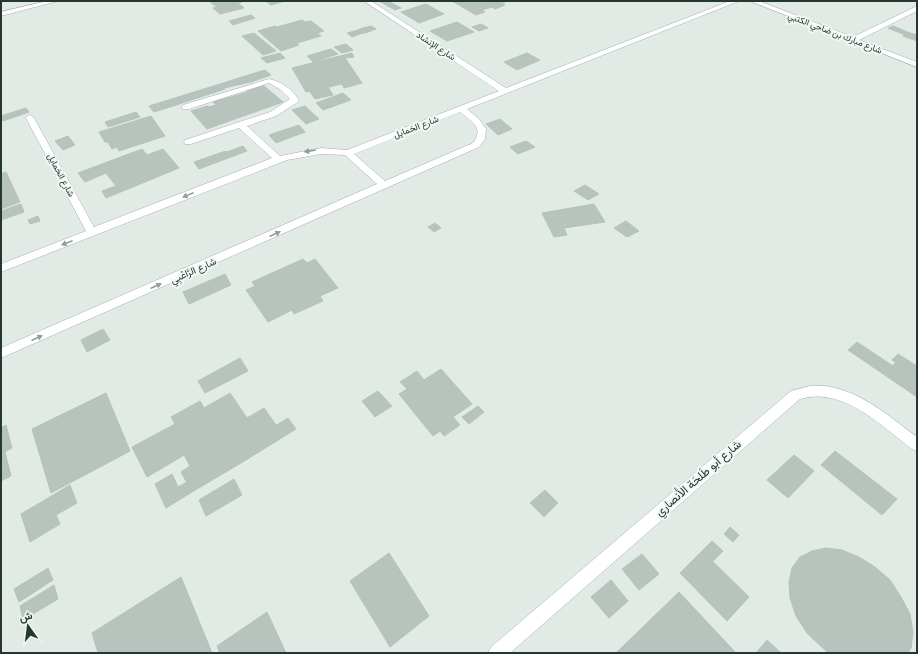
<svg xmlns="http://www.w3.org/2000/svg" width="918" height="654" viewBox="0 0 918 654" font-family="'Archivo Narrow',Vazirmatn,sans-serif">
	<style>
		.building { fill: #b7c4bd; stroke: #b4c3bb }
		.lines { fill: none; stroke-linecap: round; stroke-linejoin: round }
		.street-casing { stroke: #a5b1ab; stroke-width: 1 }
		.street { fill: #fff; fill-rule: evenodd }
		.oneway { fill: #929c98 }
		.labels { text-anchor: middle; stroke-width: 4; stroke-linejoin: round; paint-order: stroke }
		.far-street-label { font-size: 9px; fill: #243830; stroke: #f1f7f3 }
		.street-label { font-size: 10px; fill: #243830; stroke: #f1f7f3 }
		.near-street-label { font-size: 12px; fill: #243830; stroke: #f1f7f3 }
	</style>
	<rect width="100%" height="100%" fill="#e1eae5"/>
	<g class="building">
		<path d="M209,1H245L238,3L244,8L220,14L213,8L217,7Z"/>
		<path d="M266,1H285L271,5Z"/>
		<path d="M379,1H388L401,8L395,10Z"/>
		<path d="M452,1H509L501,3L505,5L495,9L492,7L482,10L485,12L476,15Z"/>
		<path d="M426,4L444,14L419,23L401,12Z"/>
		<path d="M251,15L255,18L233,25L229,21Z"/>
		<path d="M302,20L305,22L311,21L324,31L317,33L321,36L297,43L299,45L281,51L258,31L275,26L277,27Z"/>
		<path d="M457,22L474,32L447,41L430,31Z"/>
		<path d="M481,24L488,28L479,31L472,27Z"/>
		<path d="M371,26L376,29L368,32L363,28Z"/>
		<path d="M893,26L910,33L905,35L888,28Z"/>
		<path d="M363,28L368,32L360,34L355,31Z"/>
		<path d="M355,31L360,34L352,37L347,33Z"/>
		<path d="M254,33L276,51L263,55L242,36Z"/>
		<path d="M910,33L917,35V41L903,36Z"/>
		<path d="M346,44L353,50L342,53L334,47Z"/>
		<path d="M331,49L338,54L313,62L307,56Z"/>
		<path d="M280,53L285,58L267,63L261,58Z"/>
		<path d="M352,53L354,57L345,58L362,83L344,88L342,84L306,92L292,68Z"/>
		<path d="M527,53L540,60L517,70L504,62Z"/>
		<path d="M265,70L271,75L251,82L245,76Z"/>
		<path d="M245,76L251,82L224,88L220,84Z"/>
		<path d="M220,84L225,89L170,107L165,101Z"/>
		<path d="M263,85L283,102L207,129L191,111L207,106L209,107L216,105L213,102L248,92L246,90Z"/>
		<path d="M328,87L333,95L315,99L310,92Z"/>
		<path d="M343,93L351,100L323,110L316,103Z"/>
		<path d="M165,101L170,107L154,112L149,106Z"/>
		<path d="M305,106L319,119L306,124L292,110Z"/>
		<path d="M26,108L29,112L3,121L1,118V116Z"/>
		<path d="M136,112L140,117L108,127L105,122Z"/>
		<path d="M151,116L165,136L119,151L117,147L112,149L108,142H105L99,132Z"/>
		<path d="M500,119L512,129L498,135L486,124Z"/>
		<path d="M299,125L305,132L276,143L269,135Z"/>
		<path d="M68,136L75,145L63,150L55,141Z"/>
		<path d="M526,141L535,147L518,154L510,147Z"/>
		<path d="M243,146L247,151L231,157L227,152Z"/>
		<path d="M142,149L147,155L163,149L179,168L106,198L102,191L116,186L106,173L85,182L78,173Z"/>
		<path d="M226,151L231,157L199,169L194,162Z"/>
		<path d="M6,172L20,202L1,209V174Z"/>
		<path d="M585,185L599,194L588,200L574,191Z"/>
		<path d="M21,204L24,212L1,220V211Z"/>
		<path d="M594,204L605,222L564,228L567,235L554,237L542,213Z"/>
		<path d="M38,216L40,221L30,224L28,220Z"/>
		<path d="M626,221L639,231L627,237L614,228Z"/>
		<path d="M435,223L441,228L434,232L428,227Z"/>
		<path d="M303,259L307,263L315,259L338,288L320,296L323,301L294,314L292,310L268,322L246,290L255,286L252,282Z"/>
		<path d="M225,274L231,285L189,304L183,292Z"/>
		<path d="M103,329L110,340L87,352L81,340Z"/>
		<path d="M857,342L893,366L896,362L917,376V397L848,350Z"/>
		<path d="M898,354L917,366V376L892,360Z"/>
		<path d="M240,358L248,371L205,393L198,381Z"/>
		<path d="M441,369L472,404L453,417L460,425L444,436L440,431L433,436L399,394L407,389L400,382L417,371L424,380Z"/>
		<path d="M378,391L392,406L375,417L362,401Z"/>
		<path d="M106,393L130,451L51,493L32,429Z"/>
		<path d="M230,393L247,418L147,477L132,447L175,424L171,417L200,401L204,408Z"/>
		<path d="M478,406L484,412L469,424L462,417Z"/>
		<path d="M264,408L276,425L258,436L247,418Z"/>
		<path d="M247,418L258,436L234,451L228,441L212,451L207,442Z"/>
		<path d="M288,418L296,429L241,463L234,451Z"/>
		<path d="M6,425L8,433L1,436V428Z"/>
		<path d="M8,433L10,441L1,445V436Z"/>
		<path d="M10,441L12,448L1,454V445Z"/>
		<path d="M228,441L241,463L192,492L181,472L190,466L184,455L207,442L212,451Z"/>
		<path d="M835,451L897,499L882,515L821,465Z"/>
		<path d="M5,452L11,476L1,481V454Z"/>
		<path d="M794,455L814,471L788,498L767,480Z"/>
		<path d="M172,474L178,487L187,482L192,492L166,508L155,484Z"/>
		<path d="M234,479L242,495L206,516L199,500Z"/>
		<path d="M70,485L77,503L56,515L60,524L30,542L21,514Z"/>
		<path d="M545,490L558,503L544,517L530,503Z"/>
		<path d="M730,527L739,535L733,542L724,534Z"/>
		<path d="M712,541L723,551L712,562L702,551Z"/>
		<path d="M826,548L842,550L859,557L875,567L890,580L901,597L910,614L913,632L911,648L908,653H828L807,633L796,616L790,598L789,582L792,568L800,557L812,551Z"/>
		<path d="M702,551L749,597L727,621L680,573Z"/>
		<path d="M389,553L429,616L390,647L350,581Z"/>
		<path d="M642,554L659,574L639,590L622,569Z"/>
		<path d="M48,568L53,580L19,602L14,589Z"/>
		<path d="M181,577L212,653H98L92,633Z"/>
		<path d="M611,580L628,601L609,618L591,597Z"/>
		<path d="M54,585L58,599L23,620L20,606Z"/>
		<path d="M679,592L736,653H616Z"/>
		<path d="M267,612L286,653H220L217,646Z"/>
		<path d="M767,640L781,653H756Z"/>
	</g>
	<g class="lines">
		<g class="street-casing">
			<g id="street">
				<path d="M47,1H58L1,16V12Z"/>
				<path d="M364,1H371L506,88L730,1H739L467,109L479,119L486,129L485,139L479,147L1,358V348L377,184L345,155L321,154L287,160L1,272V264L86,231L26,118L27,116L30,115L34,118L94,227L272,158L239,128L191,144H185L184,142L185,140L270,112L290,99L281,90L269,83L189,109H183L182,107L183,105L269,79C282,82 292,89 299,100L298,102L276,116L247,126L280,156L321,148L347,150L499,91ZM460,112C471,121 485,128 473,143L385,181L354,154Z"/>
				<path d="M750,1H759L853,37L917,6V11L859,40L917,62V67Z"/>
				<path d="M810,386C851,382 886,414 917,437V451L912,449C881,426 843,386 800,399L510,653H488L491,647L791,391Z"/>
			</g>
		</g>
		<use href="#street" class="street"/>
	</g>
	<defs><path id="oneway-solid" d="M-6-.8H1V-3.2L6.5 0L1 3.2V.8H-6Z"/></defs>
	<g class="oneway">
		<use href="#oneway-solid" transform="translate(310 151) rotate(171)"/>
		<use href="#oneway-solid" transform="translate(188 195) rotate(158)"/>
		<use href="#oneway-solid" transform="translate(275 234) rotate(-24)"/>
		<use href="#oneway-solid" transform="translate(67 243) rotate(159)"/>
		<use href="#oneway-solid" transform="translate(156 286) rotate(-24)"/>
		<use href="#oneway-solid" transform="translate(37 338) rotate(-24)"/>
	</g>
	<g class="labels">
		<g class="far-street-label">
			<text transform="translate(835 33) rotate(21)" y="3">شارع مبارك بن ضاحي الكتبي</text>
			<text transform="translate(436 46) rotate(33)" y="3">شارع الإنشاد</text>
			<text transform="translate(416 127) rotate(-21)" y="3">شارع الخمايل</text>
			<text transform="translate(61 175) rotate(62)" y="3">شارع الخمايل</text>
		</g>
		<g class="street-label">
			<text transform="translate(193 270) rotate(-24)" y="4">شارع الرَّاعْبِي</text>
		</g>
		<g class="near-street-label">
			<text transform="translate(698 478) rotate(-41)" y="4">شارع أبو طَلحَة الأَنصاري</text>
		</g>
	</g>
	<rect width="918" height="654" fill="none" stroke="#243830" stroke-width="4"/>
	<g transform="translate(28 626) rotate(346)" stroke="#f1f7f3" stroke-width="3" paint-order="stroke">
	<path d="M0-3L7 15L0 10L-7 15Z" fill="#243830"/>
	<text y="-6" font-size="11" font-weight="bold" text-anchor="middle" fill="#243830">ش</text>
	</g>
</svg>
